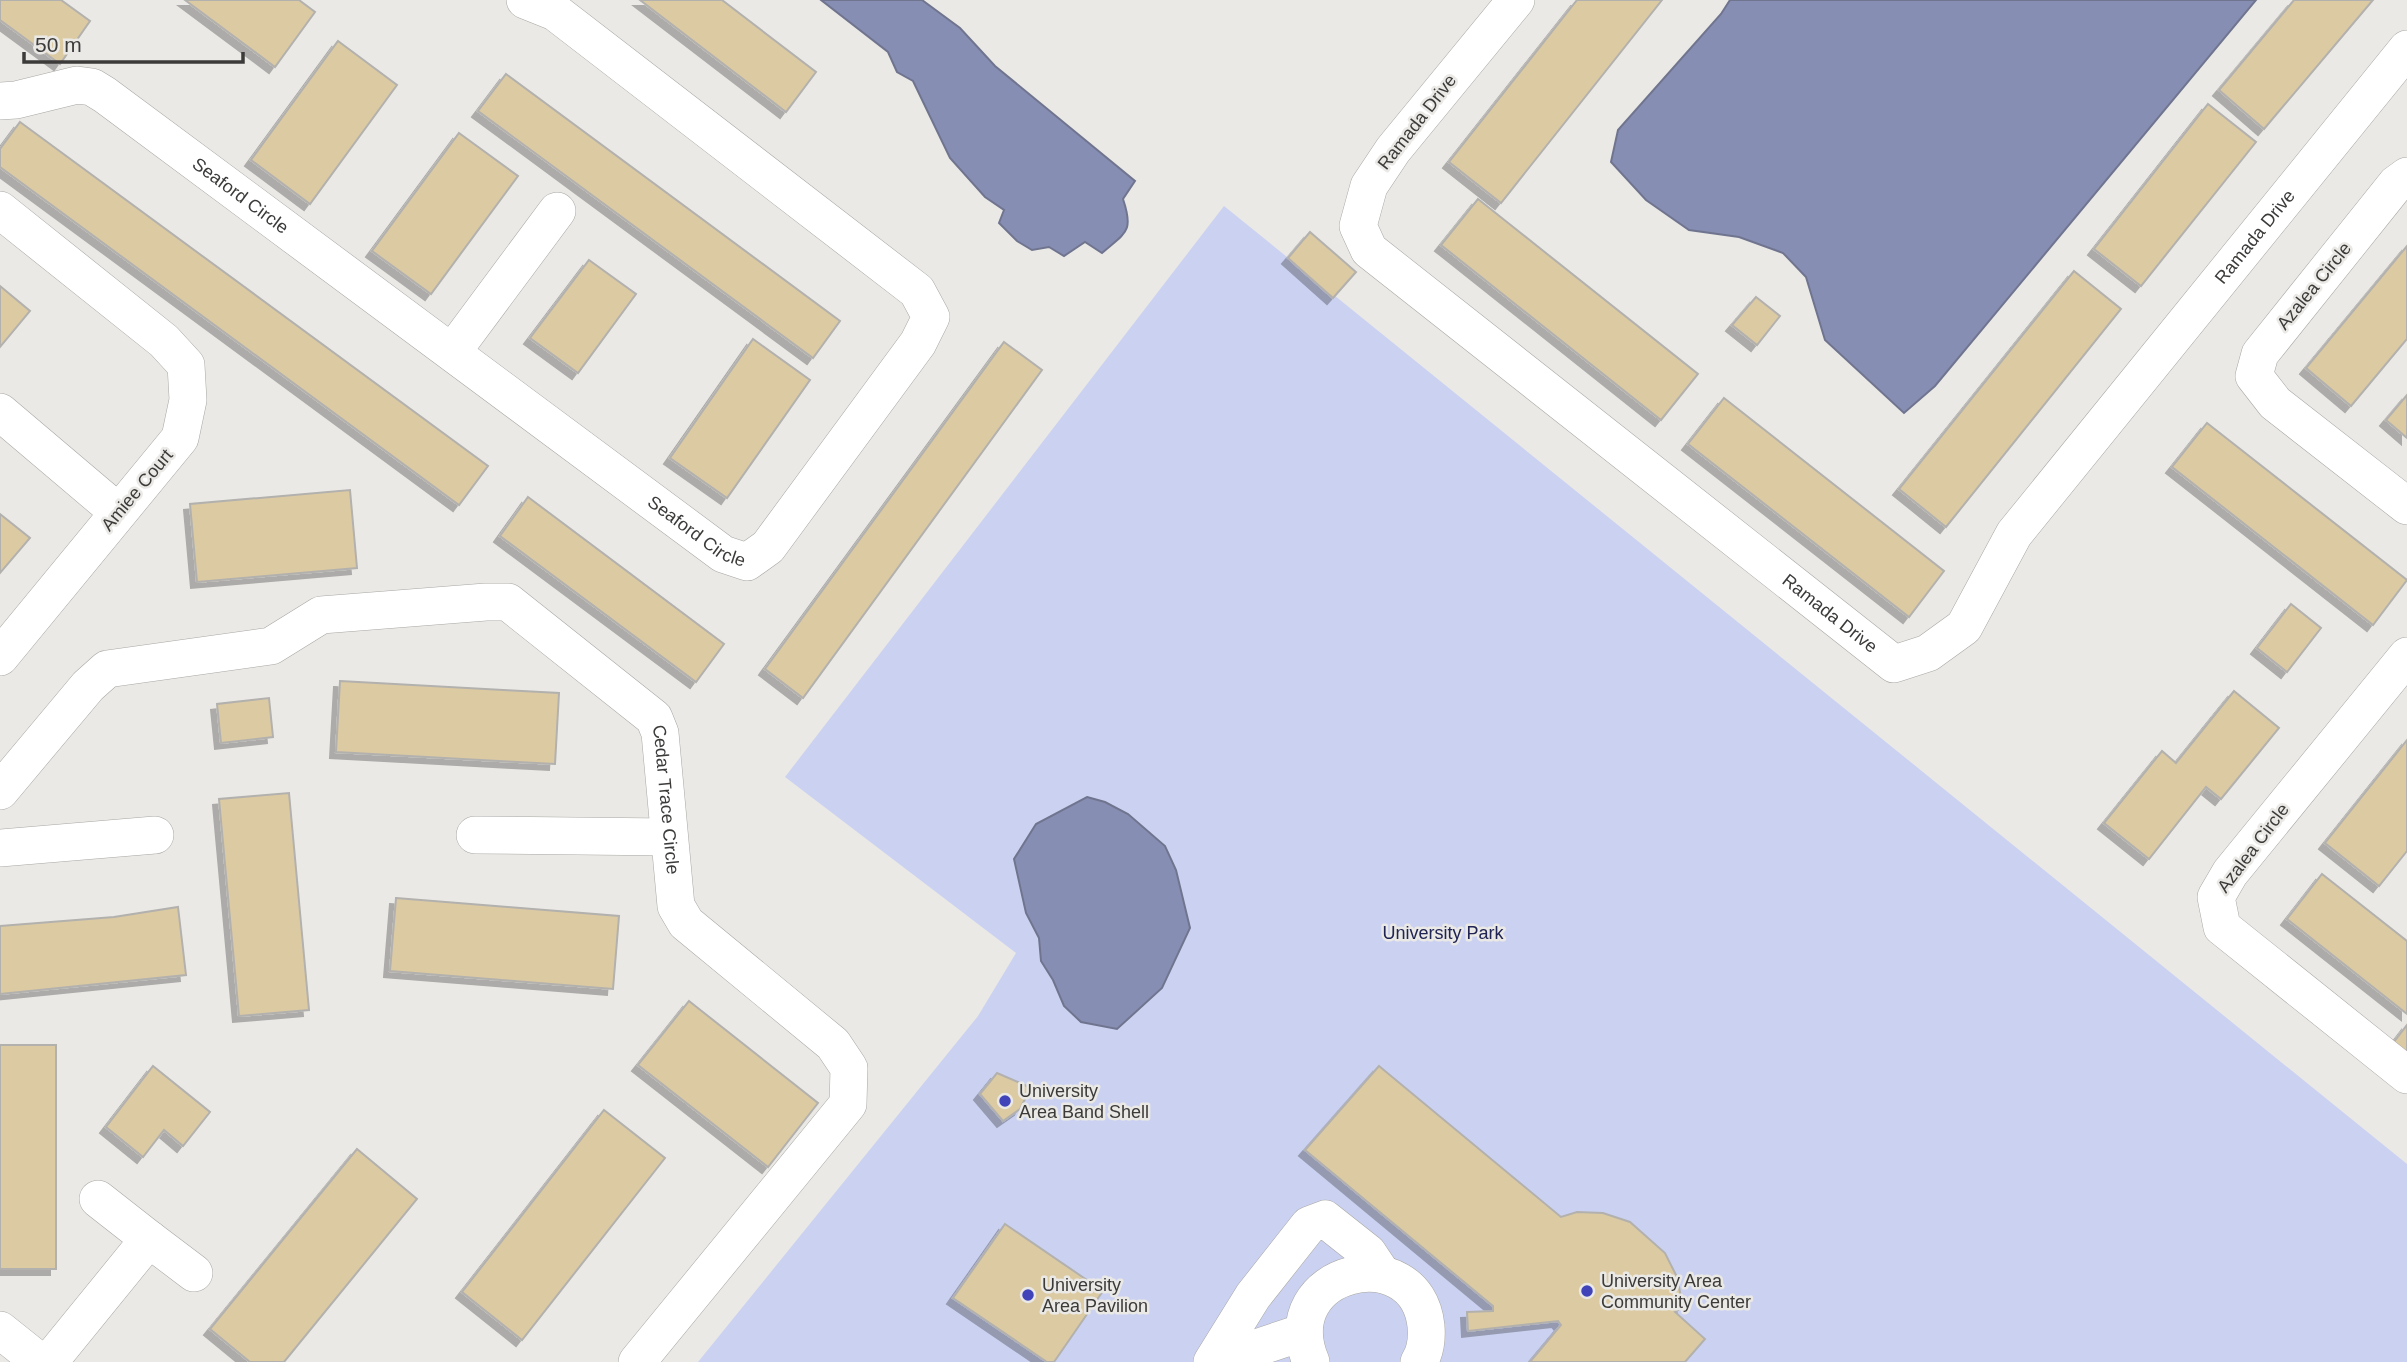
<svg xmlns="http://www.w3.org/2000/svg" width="2407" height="1362" viewBox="0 0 2407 1362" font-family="Arial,sans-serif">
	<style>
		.green { fill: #cbd2f1 }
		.water { fill: #878eb3; stroke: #70758f; stroke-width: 2 }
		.building { fill: #dccaa2; stroke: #b3b1ae; stroke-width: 2; filter: url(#shadow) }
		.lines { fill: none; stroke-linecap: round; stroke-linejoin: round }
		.minor-casing { stroke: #a8a7a4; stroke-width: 38 }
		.minor { stroke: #fff; stroke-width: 37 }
		.poi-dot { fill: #4144b9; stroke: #eae9e6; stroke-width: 2.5 }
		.labels { text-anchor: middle; stroke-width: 5; stroke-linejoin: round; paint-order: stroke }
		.street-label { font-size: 18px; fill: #3c3b3a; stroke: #eae9e6 }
		.park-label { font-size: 18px; fill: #202454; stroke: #eae9e6 }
		.poi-label { font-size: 18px; fill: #3c3b3a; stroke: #eae9e6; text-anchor: start }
	</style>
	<defs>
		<filter id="shadow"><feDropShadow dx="-6" dy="6" stdDeviation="0" flood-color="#0004"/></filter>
	</defs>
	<rect width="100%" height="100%" fill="#eae9e6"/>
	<path class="green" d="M1224,206L2407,1164V1362H698L978,1016L1016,953L785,777Z"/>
	<g class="water">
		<path d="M821,0H922L960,28L995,66L1135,181L1123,199C1134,232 1126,232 1102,253L1085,242L1064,256L1049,247L1032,250L1017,241L999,223L1004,210L985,197L950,158L913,81L897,72L888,52Z"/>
		<path d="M1730,0H2256L1935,386L1904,413L1825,340L1806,277L1783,253L1739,237L1689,230L1646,200L1611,162L1618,130L1721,14Z"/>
		<path d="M1087,797L1105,802L1128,814L1165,846L1176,870L1190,928L1162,988L1117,1029L1081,1022L1064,1006L1053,980L1041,961L1039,938L1026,913L1014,859L1036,824Z"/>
	</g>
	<g class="building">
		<path d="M0,0H61L90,21L60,64L0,20Z"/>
		<path d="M185,0H299L315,12L275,67Z"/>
		<path d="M640,0H722L816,72L786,112Z"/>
		<path d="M1577,0H1662L1501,203L1449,162Z"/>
		<path d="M2294,0H2373L2264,129L2219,90Z"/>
		<path d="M338,41L397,85L310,204L251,160Z"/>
		<path d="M506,74L840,321L813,358L478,111Z"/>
		<path d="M2208,104L2256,142L2141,286L2094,249Z"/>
		<path d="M20,122L488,466L459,505L0,167V149Z"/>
		<path d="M459,133L518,176L431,294L372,251Z"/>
		<path d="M1478,199L1698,374L1661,420L1441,245Z"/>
		<path d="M1310,232L1356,272L1333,298L1288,258Z"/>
		<path d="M2407,246V339L2351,406L2306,368Z"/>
		<path d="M589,260L636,294L578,373L530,338Z"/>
		<path d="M2074,271L2121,309L1946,527L1899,489Z"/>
		<path d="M0,286L30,311L0,347Z"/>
		<path d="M1756,297L1780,316L1757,345L1732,325Z"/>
		<path d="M753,339L810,380L727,498L670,458Z"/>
		<path d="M1004,342L1042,370L803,698L765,669Z"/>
		<path d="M2407,395V438L2386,420Z"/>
		<path d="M1724,398L1944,571L1909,617L1688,444Z"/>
		<path d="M2207,423L2407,580L2373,625L2172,467Z"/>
		<path d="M350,490L357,568L197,582L190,504Z"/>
		<path d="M528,497L724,644L696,682L500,536Z"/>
		<path d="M0,514L30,538L0,573Z"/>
		<path d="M2291,604L2321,628L2287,672L2257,648Z"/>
		<path d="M340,681L559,693L555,764L336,752Z"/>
		<path d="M2234,691L2279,728L2221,799L2206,787L2149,859L2104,823L2162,751L2176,763Z"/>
		<path d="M269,698L273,737L221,743L217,704Z"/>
		<path d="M2407,740V851L2379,886L2325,843Z"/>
		<path d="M289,793L309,1010L239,1016L219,799Z"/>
		<path d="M2322,874L2407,941V1014L2287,919Z"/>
		<path d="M396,898L619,916L613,989L390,971Z"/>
		<path d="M178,907L186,975L0,994V926L114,917Z"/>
		<path d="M689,1001L818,1103L768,1167L638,1065Z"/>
		<path d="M2407,1025V1061L2390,1047Z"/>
		<rect x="0" y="1045" width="56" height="224"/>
		<path d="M153,1066L210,1112L183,1146L164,1130L143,1157L106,1127Z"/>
		<path d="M1379,1066L1561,1217L1577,1212L1603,1213L1630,1222L1665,1253L1677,1277L1683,1307L1675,1312L1705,1339L1685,1362H1530L1561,1325L1558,1321L1468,1331L1467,1312L1493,1311V1306L1305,1150Z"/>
		<path d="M997,1073L1025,1085L1030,1089L1020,1109L1003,1121L980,1094Z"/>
		<path d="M604,1110L665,1158L522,1340L462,1292Z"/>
		<path d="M357,1149L417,1199L284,1362H250L210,1329Z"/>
		<path d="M1005,1224L1103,1291L1054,1362H1047L953,1298Z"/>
	</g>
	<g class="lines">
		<g class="minor-casing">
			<g id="minor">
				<path id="s1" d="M1516,0L1393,150L1369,186L1358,226L1369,250L1894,664L1928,653L1964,627L2014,534L2407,49"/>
				<path id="s2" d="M0,101L16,100L77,85L92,87L105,95L723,554L747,562L768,547L918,343L931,317L917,291L555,12L525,0"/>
				<path d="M2407,176L2396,184L2260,354L2254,376L2275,403L2407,506"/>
				<path d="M0,210L164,341L186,365L188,400L180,438L0,657"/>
				<path d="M453,351L557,211"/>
				<path d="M0,412L118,512"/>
				<path d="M2407,656L2230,873L2216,897L2222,927L2407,1075"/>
				<path id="s3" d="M0,791L88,686L107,669L271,646L321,615L486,602H508L654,718L660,733L676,906L686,923L833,1044L849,1068L848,1104L637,1362"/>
				<path d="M475,835L669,837"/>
				<path d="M0,848L155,835"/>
				<path d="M98,1199L149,1239"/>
				<path d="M0,1330L40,1362"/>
				<path d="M49,1362L149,1239L194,1273"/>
				<path d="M1212,1362L1253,1296L1309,1225L1325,1219L1368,1253L1382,1274"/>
				<path d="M1214,1362L1304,1332"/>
				<path d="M1311,1362C1272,1269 1417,1237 1426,1326C1427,1338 1426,1351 1419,1362"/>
			</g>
		</g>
		<use href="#minor" class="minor"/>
	</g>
	<g class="poi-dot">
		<circle cx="1005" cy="1101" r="7"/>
		<circle cx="1587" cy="1291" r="7"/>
		<circle cx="1028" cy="1295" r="7"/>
	</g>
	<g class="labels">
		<g class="street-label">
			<text transform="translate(1417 122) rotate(-52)" y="6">Ramada Drive</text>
			<text dy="6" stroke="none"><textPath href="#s2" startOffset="278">Seaford Circle</textPath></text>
			<text dy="6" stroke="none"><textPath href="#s1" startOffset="1542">Ramada Drive</textPath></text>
			<text transform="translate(2314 286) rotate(-51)" y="6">Azalea Circle</text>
			<text transform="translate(137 490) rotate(-50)" y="6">Amiee Court</text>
			<text dy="6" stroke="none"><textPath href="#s2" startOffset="845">Seaford Circle</textPath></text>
			<text dy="6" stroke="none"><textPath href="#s1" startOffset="892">Ramada Drive</textPath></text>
			<text dy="6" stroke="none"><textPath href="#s3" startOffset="844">Cedar Trace Circle</textPath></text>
			<text transform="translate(2253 848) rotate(-53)" y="6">Azalea Circle</text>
		</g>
		<g class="park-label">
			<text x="1443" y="939">University Park</text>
		</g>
		<g class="poi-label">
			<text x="1019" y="1097">University<tspan x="1019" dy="21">Area Band Shell</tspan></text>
			<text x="1601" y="1287">University Area<tspan x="1601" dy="21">Community Center</tspan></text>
			<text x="1042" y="1291">University<tspan x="1042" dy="21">Area Pavilion</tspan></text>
		</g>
	</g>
	<path d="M24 52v10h219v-10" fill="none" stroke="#3c3b3a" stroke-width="3.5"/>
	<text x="35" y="52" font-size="21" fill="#3c3b3a" stroke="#eae9e6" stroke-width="5" paint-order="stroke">50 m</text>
</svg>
